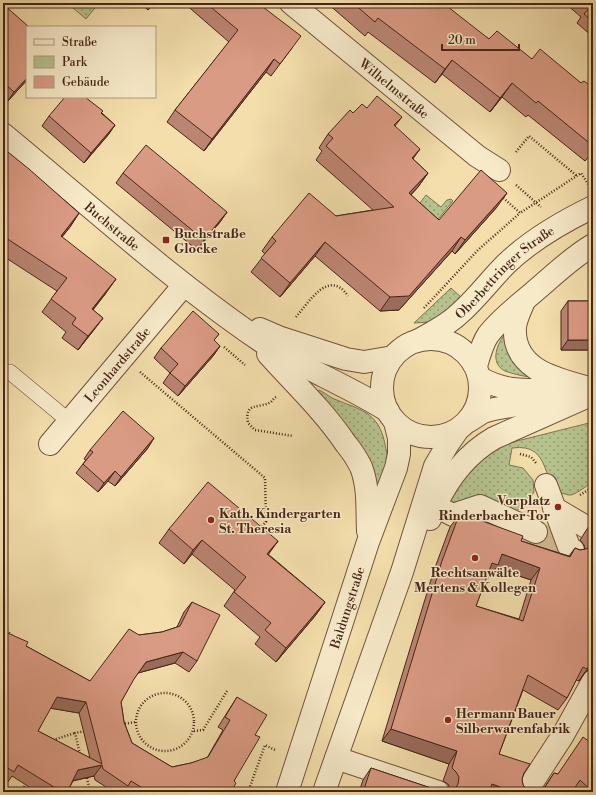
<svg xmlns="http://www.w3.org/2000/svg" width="596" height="795" viewBox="0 0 596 795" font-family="'Libre Bodoni',serif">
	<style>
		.green { fill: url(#green-dots); stroke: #7e7453 }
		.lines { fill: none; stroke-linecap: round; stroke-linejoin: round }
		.pedestrian-tunnel { stroke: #d1b98e; stroke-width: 22; stroke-dasharray: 22 11; stroke-linecap: butt }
		.service-casing { stroke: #72533d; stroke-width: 16 }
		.pedestrian-casing { stroke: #72533d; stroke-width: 24 }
		.minor-casing { stroke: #72533d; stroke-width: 24 }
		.tertiary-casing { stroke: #72533d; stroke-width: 24 }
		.path { stroke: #472518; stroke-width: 2.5; stroke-dasharray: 1 2; stroke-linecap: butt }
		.service { stroke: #f7eac9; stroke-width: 15 }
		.pedestrian { stroke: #f7eac9; stroke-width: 22 }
		.minor { stroke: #f7eac9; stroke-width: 22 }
		.tertiary { stroke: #f7eac9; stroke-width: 22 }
		.wall { fill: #bb8572; stroke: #472518; fill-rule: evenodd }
		.shaded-wall { fill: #996c5c; stroke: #472518 }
		.building { fill: #da9b84; stroke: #472518; fill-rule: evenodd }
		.poi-dot { fill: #8f2418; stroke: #f7eac9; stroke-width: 1.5 }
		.labels { text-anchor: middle; stroke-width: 3; stroke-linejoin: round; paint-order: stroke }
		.street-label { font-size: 13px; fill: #472518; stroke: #f7eac9 }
		.poi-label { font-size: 13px; font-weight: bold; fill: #472518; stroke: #f7eac9; text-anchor: start }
	</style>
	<defs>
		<pattern id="green-dots" width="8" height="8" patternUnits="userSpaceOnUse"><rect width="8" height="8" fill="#b5c28e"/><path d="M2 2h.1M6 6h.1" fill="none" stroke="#959d73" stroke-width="1.8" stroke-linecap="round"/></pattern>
	</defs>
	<rect width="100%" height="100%" fill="#f3deac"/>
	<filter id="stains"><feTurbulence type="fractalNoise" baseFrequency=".005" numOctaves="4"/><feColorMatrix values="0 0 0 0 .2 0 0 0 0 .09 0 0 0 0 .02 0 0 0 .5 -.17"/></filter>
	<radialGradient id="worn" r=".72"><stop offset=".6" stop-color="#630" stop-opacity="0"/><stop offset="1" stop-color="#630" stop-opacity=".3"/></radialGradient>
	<g class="green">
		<path d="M67,3H99L86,19Z"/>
		<path d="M426,195L441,207L447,200L451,199L453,201L429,230L417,207Z"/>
		<path d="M451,288L463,299L431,322L414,323Z"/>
		<path d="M506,333L530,377C522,376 513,374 505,371C489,363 497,343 506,333Z"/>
		<path d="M319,390C324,392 328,396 332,398C359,410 378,410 385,444C386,450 388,456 387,462C386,471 383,480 380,489L375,488L313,395Z"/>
		<path d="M593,422V482C586,486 578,493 571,495C570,495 567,495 565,494C539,490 555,442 512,448L509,465L523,468L533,480L534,492L527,504L516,511L445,506L469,469L493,451L513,442Z"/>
	</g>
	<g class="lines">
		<path class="pedestrian-tunnel" d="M526,556L536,532L569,547"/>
		<g class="service-casing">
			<path id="service" d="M10,372L69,421"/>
		</g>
		<g class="pedestrian-casing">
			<g id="pedestrian">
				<path d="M546,485L569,547L573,550"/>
				<path d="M554,508L593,531"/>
				<path d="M443,510L453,515L480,506L536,532"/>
			</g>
		</g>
		<g class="minor-casing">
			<g id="minor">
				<path id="s1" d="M291,3L477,156L499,170"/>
				<path id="s2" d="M50,444L184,285"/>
				<path d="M336,758L438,792"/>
				<path d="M526,792L563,735L593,681"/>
			</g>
		</g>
		<g class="tertiary-casing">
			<g id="tertiary">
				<path id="s3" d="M3,134C88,204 170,279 261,341C301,368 347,385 388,411"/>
				<path d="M524,301C521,309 516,318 515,327C512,372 561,380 593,389"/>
				<path d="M260,329L281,338L346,359L364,362L393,357"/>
				<circle cx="431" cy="388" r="49"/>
				<path id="s4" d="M419,340C433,332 448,325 460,313C477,298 490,280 506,264C531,240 562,222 593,207"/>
				<path d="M268,354C294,383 324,411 346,444C352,451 357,459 361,467C369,487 367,510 368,531"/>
				<path d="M476,366C479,356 482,344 488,335C501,318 519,305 535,291C554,275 572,257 593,245"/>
				<path d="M480,378C504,391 519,390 546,390"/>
				<path d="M469,421L483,412L494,409L568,396"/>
				<path d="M430,519C443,485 463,456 494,438L593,394"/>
				<path id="s5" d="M287,792L368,542L396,468L399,454V438L395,422"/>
				<path d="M324,792L402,572L435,466L448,444L457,431"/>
			</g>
		</g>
		<g class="path">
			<path d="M516,152L529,136L577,176"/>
			<path d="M516,185L541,207"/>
			<path d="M501,196L520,213L581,173L588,184"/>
			<path d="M424,308L478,250L520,213"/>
			<path d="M296,317C309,302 329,268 348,296"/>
			<path d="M224,347L245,365"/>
			<path d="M140,372L265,478L266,522L259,529"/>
			<path d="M276,397C274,398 273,400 271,402C260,409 244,401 248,423L255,430L293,436"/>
			<path d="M520,454L531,457L536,463"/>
			<path d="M580,495L593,487"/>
			<path d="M3,626L12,636"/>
			<circle cx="165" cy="722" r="29"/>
			<path d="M122,724L136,722"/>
			<path d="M194,731L203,730L227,691"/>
			<path d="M53,740L75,733"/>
			<path d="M80,754L75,733L86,731"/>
			<path d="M87,778L90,792"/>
			<path d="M21,792L27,782"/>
			<path d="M248,792L265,745L275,750"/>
		</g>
		<use href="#service" class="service"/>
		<use href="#pedestrian" class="pedestrian"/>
		<use href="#minor" class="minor"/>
		<use href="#tertiary" class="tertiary"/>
	</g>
	<g class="wall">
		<path d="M140,3H155L148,10Z"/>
		<path d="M184,3H257L292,48L271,76L266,72L204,151L167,122L175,110L229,42Z"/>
		<path d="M327,3H434L489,39L581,83L593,88V152L585,161L528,115L526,117L502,97L490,112L442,74L435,83L368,32L365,36Z"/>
		<path d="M565,3H593V37L577,23L581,17Z"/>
		<path d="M3,4L27,27V80L7,102L3,99Z"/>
		<path d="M367,108L402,117L395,126L413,159L428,173L418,187L411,195L439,220L497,207L455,254L452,251L399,310L380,311L315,256L280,297L251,272L265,254L262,251L272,237L336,216L373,210L316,160L322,151L319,148L328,134L353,113Z"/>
		<path d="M102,113L115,125L108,135L84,163L42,126L49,116Z"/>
		<path d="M3,148L79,213L70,227L62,237L106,293L93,310L103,318L93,331L78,350L62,338L66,332L42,312L57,291L3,256Z"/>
		<path d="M123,173L227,212L220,222L197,250L116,183Z"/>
		<path d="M568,301H593V350H561V311Z"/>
		<path d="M219,334L214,340L220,346L213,356L178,396L163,383L170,373L154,358L161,348Z"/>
		<path d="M148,448L115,486L108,481L98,492L76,473L86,460L84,459L90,450Z"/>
		<path d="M459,515L521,541L569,556L575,548L580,550L585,549L584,545L580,540L589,526L593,528V666L591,669L586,671L579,681L576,680L567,698L558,710L523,690L499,754L524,773L522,779L523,785L527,790L534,792H359L363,780L371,768L443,792H450V789L448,784L443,781L449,764L382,741L433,573L450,527ZM496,568L531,580L519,619L476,606L487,576L489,578Z"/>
		<path d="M169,529L278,541L268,554L325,602L315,616L276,662L255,644L260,637L224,606L235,590L192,554L184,564L159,543Z"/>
		<path d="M192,602L197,661L189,672L175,663L138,673L133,680L121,702L124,722L132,743L172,767L191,763L207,758L223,730L218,727L230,708L237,697L255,735L234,781L231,792H114L95,780L94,776L73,781L67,792H37L12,776L7,783L3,780V631L26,646L90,681L139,635L162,632L177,627L184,612ZM50,708L79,713L90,758L38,731Z"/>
		<path d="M593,744V792H535L540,791L544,788L554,773L558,774Z"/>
	</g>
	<g class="shaded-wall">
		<path d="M153,3H155L148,10Z"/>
		<path d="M274,59L266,72L204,151L212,139Z"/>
		<path d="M452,60L442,74L435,83L445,69Z"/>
		<path d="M27,78V80L7,102L14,92Z"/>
		<path d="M512,83L502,97L490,112L500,98Z"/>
		<path d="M115,125L108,135L84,163L91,153Z"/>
		<path d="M420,149L410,163L412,158Z"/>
		<path d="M428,173L418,187L399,207L409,193Z"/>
		<path d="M507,193L497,207L455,254L465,240Z"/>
		<path d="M227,212L220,222L197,250L204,240Z"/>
		<path d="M79,213L70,227L51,250L61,236Z"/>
		<path d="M461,237L452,251L399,310L380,311L390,297Z"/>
		<path d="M325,242L315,256L280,297L290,283Z"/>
		<path d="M116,279L106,293L82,323L92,309Z"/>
		<path d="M103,318L93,331L78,350L88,336Z"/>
		<path d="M568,340H593V350H561Z"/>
		<path d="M220,346L213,356L178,396L185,386Z"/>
		<path d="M154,438L148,448L115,486L121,477Z"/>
		<path d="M115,471L108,481L98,492L104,483Z"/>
		<path d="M202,540L192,554L184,564L193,550Z"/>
		<path d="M278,541L268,555L267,554Z"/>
		<path d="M502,554L540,568L531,580L496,568L489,578L483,575L492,563Z"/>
		<path d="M325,602L315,616L276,662L286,648Z"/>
		<path d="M183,652L175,663L138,673L146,662Z"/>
		<path d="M593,661V666L591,669L586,671L579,681Z"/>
		<path d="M57,697L86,702L79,713L49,708Z"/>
		<path d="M391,729L457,751L449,764L382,741Z"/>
		<path d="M102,765L94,776L71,781L78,770Z"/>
		<path d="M492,784L514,792H486Z"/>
	</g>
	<g class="building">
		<path d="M206,3H257L262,8L263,7L301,36L280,64L274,59L212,139L175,110L238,30Z"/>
		<path d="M353,3H434L436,4L437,3H443L489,39L497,31L532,59L540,49L581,83L584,81L593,88V146L538,101L536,103L512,83L500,98L452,60L445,69L378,18L375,22Z"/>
		<path d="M583,3H593V22L584,14L589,8Z"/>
		<path d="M3,4L29,27H27V78L14,92L3,82Z"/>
		<path d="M377,96L402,117L394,125L420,149L412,158L428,173L409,193L439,220L481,170L507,193L465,240L461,237L409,296L390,297L325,242L290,283L261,258L276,241L272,237L309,193L336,216L394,207L326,146L333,138L328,134L350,110L353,113L362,104L367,108Z"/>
		<path d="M65,97H85L103,111L101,113L115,125L91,153L49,116Z"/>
		<path d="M146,145L227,212L204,240L123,173Z"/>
		<path d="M3,148L29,169L79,213L61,236L116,279L92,309L103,318L88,336L72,324L76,318L51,299L67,278L3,236Z"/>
		<rect x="568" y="301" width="25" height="39"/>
		<path d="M193,311L219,334L214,340L220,346L185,386L170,373L178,364L161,348Z"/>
		<path d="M123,411L154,438L121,477L115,471L104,483L83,464L93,452L90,450Z"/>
		<path d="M208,482L278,541L267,554L325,602L286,648L265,630L271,623L234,592L246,577L202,540L193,550L169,529Z"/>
		<path d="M459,515H466L523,536L521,541L570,557L575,548L580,550L586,549L592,545L593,542V661L587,669L583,667L567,698L528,675L499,754L530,764L524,773L522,779L523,785L527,790L534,792H514L492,784L489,792H363L371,768L443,792H449L455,789L458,784L459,777L456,772L452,768L457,751L391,729L442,561ZM502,554L540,568L523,621L476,606L492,563L498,565Z"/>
		<path d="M589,526L593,528V533L588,527Z"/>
		<path d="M192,602L220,615L197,661L183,652L146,662L134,679L121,702L124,722L132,743L172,767L191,763L208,757L230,720L225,717L237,697L267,715L255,735L260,737L234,781L236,783L231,792H149L131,781L128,786L103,769L102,765L78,770L67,792H62L18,765L14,772L3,765V631L28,642L26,646L90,681L129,629L139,635L162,632L180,626ZM57,697L86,702L102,764L38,731Z"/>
		<path d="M583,737L593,744V792L580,780L572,792H535L540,791L545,787L554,773L558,774Z"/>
	</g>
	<g class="poi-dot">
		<rect x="162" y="236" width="8" height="8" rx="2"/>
		<circle cx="558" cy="507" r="4"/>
		<circle cx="211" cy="520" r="4"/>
		<circle cx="475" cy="558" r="4"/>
		<circle cx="448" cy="720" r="4"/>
	</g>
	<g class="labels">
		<g class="street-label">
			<text dy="5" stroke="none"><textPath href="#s1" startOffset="134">Wilhelmstraße</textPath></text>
			<text dy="5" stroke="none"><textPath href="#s3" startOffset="143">Buchstraße</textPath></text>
			<text dy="5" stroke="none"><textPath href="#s4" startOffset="110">Oberbettringer Straße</textPath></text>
			<text dy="5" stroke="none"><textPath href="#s2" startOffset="104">Leonhardstraße</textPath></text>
			<text dy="5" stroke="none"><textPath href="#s5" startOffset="194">Baldungstraße</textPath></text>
		</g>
		<g class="poi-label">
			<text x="174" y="238">Buchstraße<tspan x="174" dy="15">Glocke</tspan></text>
			<text x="550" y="505" text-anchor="end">Vorplatz<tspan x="550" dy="15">Rinderbacher Tor</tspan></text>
			<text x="219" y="518">Kath. Kindergarten<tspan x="219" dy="15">St. Theresia</tspan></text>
			<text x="475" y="577" text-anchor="middle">Rechtsanwälte<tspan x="475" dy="15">Mertens &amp; Kollegen</tspan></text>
			<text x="456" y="718">Hermann Bauer<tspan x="456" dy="15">Silberwarenfabrik</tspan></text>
		</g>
	</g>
	<rect width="596" height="795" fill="none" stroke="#f3deac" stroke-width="16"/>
	<rect x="4" y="4" width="588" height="787" fill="none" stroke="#472518" stroke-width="2"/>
	<rect x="8" y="8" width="580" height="779" fill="none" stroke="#472518"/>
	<rect x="26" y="26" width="130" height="72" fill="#f7eac9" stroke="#b19b82"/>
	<rect x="34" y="39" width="20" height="6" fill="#f7eac9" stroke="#b19b82"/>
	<text x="62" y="46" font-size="12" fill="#472518">Straße</text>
	<rect x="34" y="56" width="20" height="12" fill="#b5c28e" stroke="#b19b82"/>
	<text x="62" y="66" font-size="12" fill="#472518">Park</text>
	<rect x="34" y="76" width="20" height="12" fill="#da9b84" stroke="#b19b82"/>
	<text x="62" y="86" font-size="12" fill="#472518">Gebäude</text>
	<path d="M442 44v6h77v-6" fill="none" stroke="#472518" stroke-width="2"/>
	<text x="448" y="44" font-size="12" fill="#472518" stroke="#f7eac9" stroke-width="3" paint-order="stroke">20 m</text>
	<rect width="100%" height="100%" filter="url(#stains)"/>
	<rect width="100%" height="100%" fill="url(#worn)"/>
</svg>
